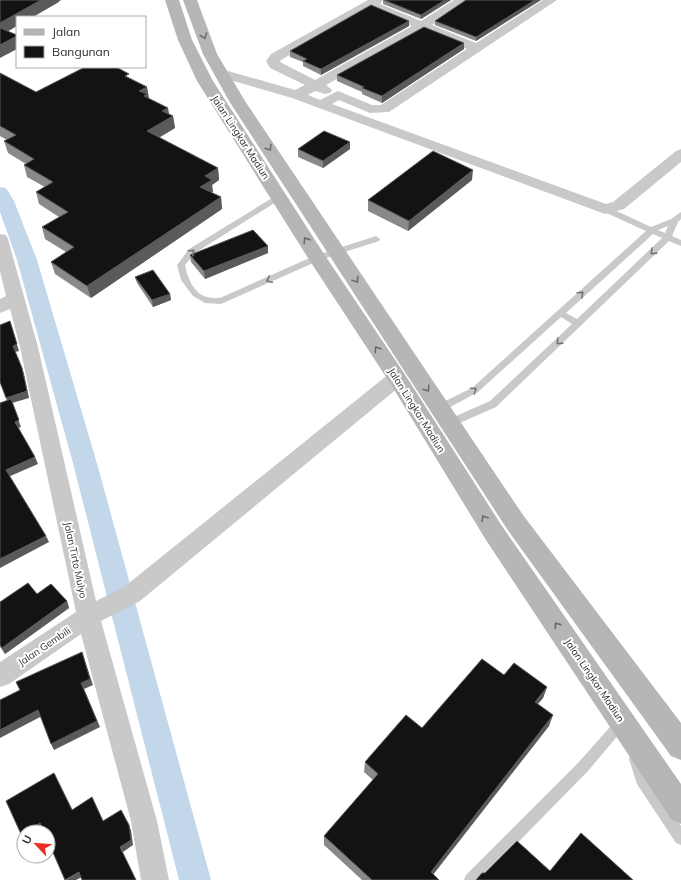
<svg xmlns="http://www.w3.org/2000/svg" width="681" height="880" viewBox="0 0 681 880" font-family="Mulish,sans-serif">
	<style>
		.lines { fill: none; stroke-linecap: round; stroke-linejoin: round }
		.canal { fill: #c3d7eb; fill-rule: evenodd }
		.service { fill: #c9c9c9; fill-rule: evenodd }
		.minor { fill: #c9c9c9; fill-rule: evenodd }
		.secondary { fill: #b6b6b6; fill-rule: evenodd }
		.wall { fill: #898989 }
		.shaded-wall { fill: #5a5a5a }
		.building { fill: #131313; stroke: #5a5a5a }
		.oneway { stroke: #6a6a6a }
		.oneway2 { stroke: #737373 }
		.labels { text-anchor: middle; stroke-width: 4; stroke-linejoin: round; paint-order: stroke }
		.street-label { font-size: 10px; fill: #2c2c2c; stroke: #fff }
	</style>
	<rect width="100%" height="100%" fill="#fff"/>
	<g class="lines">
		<path class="canal" d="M0,187L6,188L14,201L37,260L98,467L211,880H179L74,467L17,260L0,212Z"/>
		<g class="service">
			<path d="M277,195H283L284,197L195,253L185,265C187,277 194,294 207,297C211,298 216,298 220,298L314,256L376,236L380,239L379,241L320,260L221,304L205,303L193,296L181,280L177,265L189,249Z"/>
			<path d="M602,207H608L651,227L671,219L681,212V219L678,222L672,236L681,240V246L669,241L496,407L453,426H447L445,423L447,420L490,401L572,324L561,317L478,392L443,411H437L435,408L437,405L472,388L646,231L602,211ZM668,226L665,233L658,230ZM653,234L662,238L577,319L566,313Z"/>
			<path d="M621,717L625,719L627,723L625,727L588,771L481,880H464L466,875L578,763L617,719Z"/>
			<path d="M635,753L640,755L647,775L681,826V845L676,843L637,784L629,759L630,755Z"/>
		</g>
		<g class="minor">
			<path d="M368,0H383L380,4L421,21L454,0H469L432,25L476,43L543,0H557L389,112L370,113L339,100L332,104L606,204L613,202L676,151L681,149V162L624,209L605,214L292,98L216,76L214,73L216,70L221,69L295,90L305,85L270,68L266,61L271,54ZM371,9L412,26L315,80L280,62L281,60ZM423,31L467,49L381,105H372L338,91L320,100L308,95L315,91L325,94L330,93L332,90L326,85Z"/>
			<path d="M0,234L6,235L8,239L38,347L96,601L124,587L390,373L397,371L404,373L406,378L404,383L140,601L101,621L157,821L169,880H141L131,821L81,634L9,684L0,687V662L76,612L20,347L10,309L0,313V299L6,296L0,271Z"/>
		</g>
		<g class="secondary">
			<path d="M165,0H179L192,40L213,81L324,254L404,373L502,526L681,784V824L671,819L486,540L390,383L308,258L197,81L178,40Z"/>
			<path d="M183,0H197L217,54L245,101L523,515L681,723V760L671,756L507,529L229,101L203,54Z"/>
		</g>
	</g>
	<g class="wall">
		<path d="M383,0H451L421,19L383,4Z"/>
		<path d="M541,0L476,41L435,25V21Z"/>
		<path d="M409,21V26L321,75L303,66V62L290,57V51Z"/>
		<path d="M464,49L382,103L362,94V92L337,81V75Z"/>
		<path d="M0,73L36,92L129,78L148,98L169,114L173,116L175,128L159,138L218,168L219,180L212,185L213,192L212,193L221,197L222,209L91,298L55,274L51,262L66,252L45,239L42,227L59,217L39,204L36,192L45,187L27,177L24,165L26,164L8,153L4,141L7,140L0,136Z"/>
		<path d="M298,149H350L323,168L298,157Z"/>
		<path d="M472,180L408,231L368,211V200Z"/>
		<path d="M268,246V253L205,279L191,262L190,255Z"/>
		<path d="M135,277L170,294L171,300L153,307L137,283Z"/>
		<path d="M37,594L67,601L69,608L5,654L0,647V602Z"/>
		<path d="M504,675L547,687L543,698L538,704L549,726L433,874L439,880H362L324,845V836L373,780L364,772L365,762L422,728Z"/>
	</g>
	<g class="shaded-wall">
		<path d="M41,0H62L59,1V2L33,17H17V26L0,36V23Z"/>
		<path d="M445,0H451L421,19V15Z"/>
		<path d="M535,0H541L476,41V37Z"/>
		<path d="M409,21V26L321,75V69Z"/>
		<path d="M17,36V49L0,58V45Z"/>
		<path d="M464,43V49L382,103V96Z"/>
		<path d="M147,87L149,98L141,102L139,91Z"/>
		<path d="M168,108L170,118L173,116L175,128L149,143L147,131L162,111Z"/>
		<path d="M350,142V149L323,168V161Z"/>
		<path d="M218,168L219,180L212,185L213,192L202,199L200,187L205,176Z"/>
		<path d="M473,170L472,180L408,231L409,221Z"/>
		<path d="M221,197L222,209L91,298L87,286Z"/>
		<path d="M268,246V253L205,279L204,271Z"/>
		<path d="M170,294L171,300L153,307L152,300Z"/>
		<path d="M10,321L19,351L15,352L13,346Z"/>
		<path d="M22,368L24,374L29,398L12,403L21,427L18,428L6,398Z"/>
		<path d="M35,457L38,464L8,477L6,470Z"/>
		<path d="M46,536L49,542L0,568V559Z"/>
		<path d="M67,601L69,608L5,654L2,648Z"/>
		<path d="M82,652L93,685L84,689L100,727L54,750L51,744L81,683Z"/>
		<path d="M547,687L543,698L531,712L535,702Z"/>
		<path d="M38,710L42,716L0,738V730Z"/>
		<path d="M553,715L549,726L429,880L431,872Z"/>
		<path d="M54,773L75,815L72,810Z"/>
		<path d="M121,810L131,830L133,845L123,852L120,847Z"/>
		<path d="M40,823L44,828L37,832H25Z"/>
		<path d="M24,833V839L21,834Z"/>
		<path d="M79,872L82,877L76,880H66Z"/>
	</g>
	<g class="building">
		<path d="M0,0H41L0,23Z"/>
		<path d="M384,0H445L421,15Z"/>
		<path d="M466,0H535L476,37L435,21Z"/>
		<path d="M371,5L409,21L321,69L303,61L307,59L290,51Z"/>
		<path d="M424,27L464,43L382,96L362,88L364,87L337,75Z"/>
		<path d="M0,28L17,35V36L0,45Z"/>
		<path d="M85,67H116L129,74L125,76L147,87L139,91L147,94L144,96L168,108L162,111L173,116L147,131L218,168L205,176L212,180L200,187L221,197L87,286L51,262L74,247L42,227L68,212L36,192L53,182L24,165L34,159L4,141L16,135L0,126V73L36,92Z"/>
		<path d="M324,131L350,142L323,161L298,149Z"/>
		<path d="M433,151L473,170L409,221L368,200Z"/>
		<path d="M253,230L268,246L204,271L190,255Z"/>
		<path d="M153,270L170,294L152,300L135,277Z"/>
		<path d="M10,321L17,344L13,346L22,368L27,391L6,398L0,382V325Z"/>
		<path d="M11,399L19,420L15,422L35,457L6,470L46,536L0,559V403Z"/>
		<path d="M28,583L37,594L51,584L67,601L2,648L0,645V602Z"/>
		<path d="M82,652L90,679L81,683L97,721L51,744L38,710L0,730V700L20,690L16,682Z"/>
		<path d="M482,659L504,675L514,663L547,687L535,702L553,715L431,872L439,880H372L324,836L378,774L365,762L406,715L422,728Z"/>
		<path d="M54,773L72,810L92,797L103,821L121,810L129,825L131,840L120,847L136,880H82L79,872L65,880L48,841V832H44L40,823L21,834L6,801Z"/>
		<path d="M581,833L633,880H476L482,873H485L517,841L550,871Z"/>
	</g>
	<defs><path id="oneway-chevron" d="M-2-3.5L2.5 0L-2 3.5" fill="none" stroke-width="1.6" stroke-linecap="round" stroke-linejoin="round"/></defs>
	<g class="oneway">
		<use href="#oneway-chevron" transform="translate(204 36) rotate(69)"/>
		<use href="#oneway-chevron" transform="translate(269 148) rotate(56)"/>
		<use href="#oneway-chevron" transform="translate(306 240) rotate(-122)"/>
		<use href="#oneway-chevron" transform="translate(356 280) rotate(57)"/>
		<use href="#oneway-chevron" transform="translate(377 349) rotate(-124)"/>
		<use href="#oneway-chevron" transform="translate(427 389) rotate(56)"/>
		<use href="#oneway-chevron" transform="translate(484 518) rotate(-122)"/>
		<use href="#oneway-chevron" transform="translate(557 625) rotate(-124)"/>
	</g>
	<g class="oneway2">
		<use href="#oneway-chevron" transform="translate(192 252) rotate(-42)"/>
		<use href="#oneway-chevron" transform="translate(653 252) rotate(136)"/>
		<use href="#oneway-chevron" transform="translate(269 280) rotate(155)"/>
		<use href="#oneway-chevron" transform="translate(581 294) rotate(-42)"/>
		<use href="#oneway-chevron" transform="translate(559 342) rotate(136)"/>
		<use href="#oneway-chevron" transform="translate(474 390) rotate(-34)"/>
	</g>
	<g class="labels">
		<g class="street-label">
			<text transform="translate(241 137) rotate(57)" y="4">Jalan Lingkar Madiun</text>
			<text transform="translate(417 410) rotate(58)" y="4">Jalan Lingkar Madiun</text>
			<text transform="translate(76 560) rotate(78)" y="4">Jalan Tirto Mulyo</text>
			<text transform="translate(44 646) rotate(-34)" y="4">Jalan Gembili</text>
			<text transform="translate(595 680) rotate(56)" y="4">Jalan Lingkar Madiun</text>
		</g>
	</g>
	<rect x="16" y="16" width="130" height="52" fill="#ffffff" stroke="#ababab"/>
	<rect x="24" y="29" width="20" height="6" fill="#b6b6b6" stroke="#ababab"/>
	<text x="52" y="36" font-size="12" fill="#2c2c2c">Jalan</text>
	<rect x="24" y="46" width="20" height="12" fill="#131313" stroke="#ababab"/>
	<text x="52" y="56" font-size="12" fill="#2c2c2c">Bangunan</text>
	<g transform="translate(36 844) rotate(296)"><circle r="19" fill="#ffffff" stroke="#ababab"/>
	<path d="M0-3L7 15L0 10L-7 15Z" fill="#eb2d25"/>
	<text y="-6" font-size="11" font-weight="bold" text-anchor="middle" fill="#2c2c2c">U</text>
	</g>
</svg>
